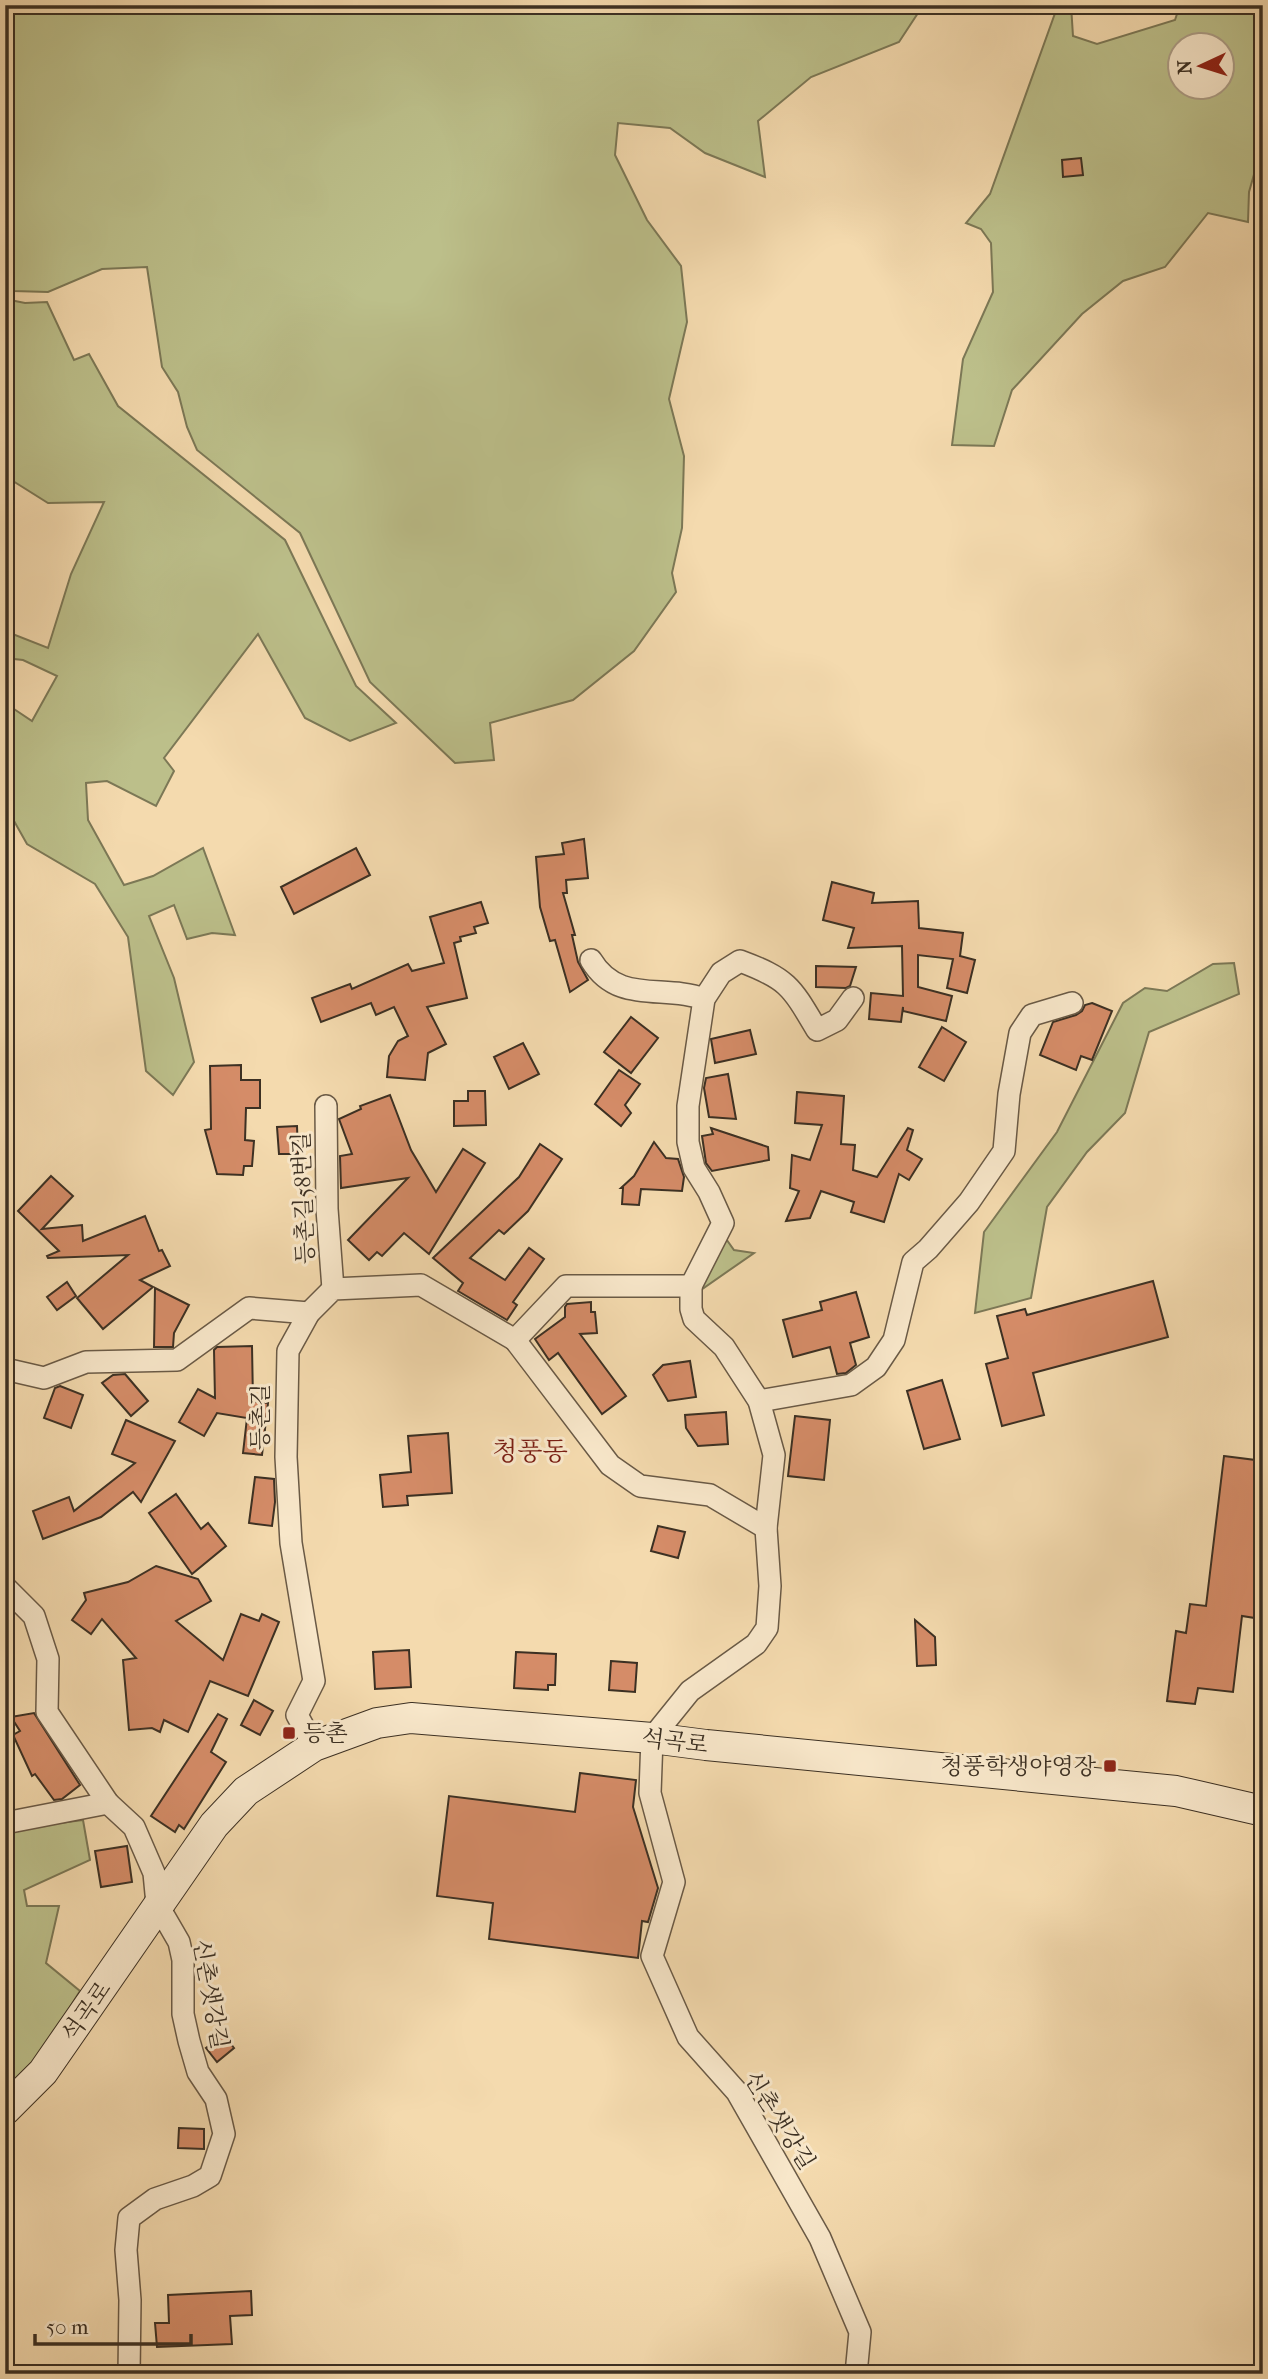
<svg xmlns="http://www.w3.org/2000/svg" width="1268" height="2379" viewBox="0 0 1268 2379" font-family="'IM FELL French Canon','Noto Serif KR',serif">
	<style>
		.green { fill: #bcbf8a; stroke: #7c7856; stroke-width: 2; fill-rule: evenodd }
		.building { fill: #d58c68; stroke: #3c3023; stroke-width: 2 }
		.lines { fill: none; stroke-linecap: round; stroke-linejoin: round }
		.street-casing { stroke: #6a5a46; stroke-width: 24 }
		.secondary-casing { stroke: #3c3023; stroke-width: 32 }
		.street { stroke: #f8e7ca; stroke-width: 21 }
		.secondary { stroke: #f8e7ca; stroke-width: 30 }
		.poi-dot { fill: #8f2418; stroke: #f8e7ca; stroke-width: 2.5 }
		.labels { text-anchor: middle; stroke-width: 6; stroke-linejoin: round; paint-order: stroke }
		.street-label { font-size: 23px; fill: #3c3023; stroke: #f8e7ca }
		.poi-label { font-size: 23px; fill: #3c3023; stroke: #f8e7ca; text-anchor: start }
		.quarter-label { font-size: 26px; fill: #7a1f14; stroke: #f8e7ca }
	</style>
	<rect width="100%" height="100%" fill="#f4daae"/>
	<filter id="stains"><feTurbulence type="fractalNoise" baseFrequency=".00286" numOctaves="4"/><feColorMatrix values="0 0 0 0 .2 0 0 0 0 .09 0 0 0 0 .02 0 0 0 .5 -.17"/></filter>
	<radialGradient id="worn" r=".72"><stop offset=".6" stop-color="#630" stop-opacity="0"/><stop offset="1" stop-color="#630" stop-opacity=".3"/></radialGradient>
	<g class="green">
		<path d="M5,5H920V10L899,42L811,77L758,121L765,177L705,153L670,128L618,123L615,155L647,220L681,266L687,322L669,399L684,456L682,528L672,573L676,592L634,651L573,700L490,723L494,760L455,763L370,682L300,533L197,450L187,427L178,392L162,367L147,267L102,269L48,292L13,291L5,285Z"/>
		<path d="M1058,5H1071L1073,36L1097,44L1175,20L1180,5H1263V143L1249,192L1248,222L1208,213L1165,267L1123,281L1082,314L1012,390L994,446L952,445L963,359L993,292L991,243L981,229L966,223L990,194ZM1180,46H1222V88H1180Z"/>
		<path d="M5,299L25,303L47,302L74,360L89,354L118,406L285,540L356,686L396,723L350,741L305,718L258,634L164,758L174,771L156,806L107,781L86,783L88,820L124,885L153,876L203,848L235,935L212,933L187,939L174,905L149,916L174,978L194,1062L173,1095L146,1071L128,937L95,884L27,844L5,805V767L10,755L5,741V703L32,721L57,676L23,660L5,658V631L48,648L71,574L104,502L48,503L5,476Z"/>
		<path d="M1234,963L1239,994L1149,1032L1125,1113L1087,1152L1047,1207L1031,1298L975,1313L984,1232L1057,1132L1123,1003L1145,988L1167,991L1213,964Z"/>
		<path d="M724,1236L734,1250L754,1253L698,1292Z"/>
		<path d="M83,1820L90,1860L24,1890L27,1906H59L46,1963L80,1991C60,2023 35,2067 5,2090V1830Z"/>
	</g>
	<g class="building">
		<path d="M1081,158L1083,175L1063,177L1062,160Z"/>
		<path d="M584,839L588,878L566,880L567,893H563L575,935H572L578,962L588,980L570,992L555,940L550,941L540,907L536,857L564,854L562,843Z"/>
		<path d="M356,848L370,875L294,914L281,887Z"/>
		<path d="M832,882L874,893L872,903L918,901L919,928L963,933L960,956L975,960L967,993L947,988L953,959L918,955V987L952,996L946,1021L903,1011V1007L901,1022L869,1019L871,993L903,996L902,946L848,948L854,928L823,920Z"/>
		<path d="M481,902L488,923L474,927L476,933L460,937L461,941L454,943L467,998L427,1007L446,1044L428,1053L425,1080L387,1077L389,1056L398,1041L408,1036L394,1007L376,1015L371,1003L321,1022L312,998L350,984L352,989L408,964L412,971L444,963L430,917Z"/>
		<path d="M816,966L856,967L850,986L846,988L816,987Z"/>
		<path d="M1092,1003L1112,1011L1092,1060L1081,1056L1076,1070L1040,1055L1053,1022L1076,1015L1082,1011L1085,1005Z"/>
		<path d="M631,1017L658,1038L631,1073L604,1052Z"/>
		<path d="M942,1027L966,1042L944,1081L919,1067Z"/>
		<path d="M750,1030L756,1054L715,1063L711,1039Z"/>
		<path d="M523,1043L539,1074L509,1089L494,1057Z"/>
		<path d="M241,1065V1080H260V1108H246L245,1140L254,1141L252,1166H244L243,1175L217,1174L205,1130L211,1129L210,1066Z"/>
		<path d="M619,1070L640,1084L625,1105L631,1113L621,1126L595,1104Z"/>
		<path d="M728,1074L736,1119L709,1117L704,1088L706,1078Z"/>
		<path d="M468,1091H485L486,1125L454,1126V1101H468Z"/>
		<path d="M797,1092L844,1096L841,1144L855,1145L853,1170L877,1177L908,1128L913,1130L907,1150L922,1159L909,1180L899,1174L884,1222L851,1212L854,1202L821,1191L810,1218L786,1221L799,1191L790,1188L792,1155L810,1160L822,1125L795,1123Z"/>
		<path d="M390,1095L411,1150L436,1192L463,1149L485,1163L429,1254L404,1233L382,1256L377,1252L369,1260L348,1240L408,1178L341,1188L340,1156L352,1154L339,1119L361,1109L360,1106Z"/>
		<path d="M297,1126L298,1154H279L277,1127Z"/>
		<path d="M711,1128L768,1147L769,1160L712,1171L706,1163L702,1136L713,1134Z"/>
		<path d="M654,1142L666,1158L678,1159L684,1177L682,1191L641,1189L639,1205L622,1204L623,1188H621L634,1176Z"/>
		<path d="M540,1144L562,1159L528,1211L504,1234L499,1230L470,1258L505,1280L529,1248L544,1259L513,1302L517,1305L507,1320L458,1291L463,1283L433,1258L519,1177Z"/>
		<path d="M51,1176L73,1196L42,1229L82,1225L83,1241L145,1216L159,1251L162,1250L170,1266L140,1280L153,1287L103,1329L77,1298L128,1255L48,1258L47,1256L59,1251L18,1211Z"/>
		<path d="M1153,1281L1168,1337L1033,1373L1044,1415L1002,1426L986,1364L1008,1358L997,1316L1025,1309L1027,1315Z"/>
		<path d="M67,1282L76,1296L57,1310L47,1297Z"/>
		<path d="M155,1288L189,1305L174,1333L173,1347H154Z"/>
		<path d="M856,1292L869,1337L850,1343L856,1365L846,1373L837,1374L830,1347L793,1357L783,1320L822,1310L820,1302Z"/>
		<path d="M591,1302V1312H595L597,1333L580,1334L626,1396L602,1414L558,1353L549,1360L535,1339L565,1317V1307L567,1304Z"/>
		<path d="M252,1346L253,1401L268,1403L262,1455L243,1453L247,1418L217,1413L204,1436L179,1422L198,1389L215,1398L214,1350L217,1347Z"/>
		<path d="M690,1361L696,1397L668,1401L653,1375L663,1365Z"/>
		<path d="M125,1374L148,1401L131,1416L102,1383L113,1375Z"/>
		<path d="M942,1380L960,1439L924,1449L907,1391Z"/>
		<path d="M60,1386L83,1395L71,1428L44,1418L55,1388Z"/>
		<path d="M726,1412L728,1444L698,1446L686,1428L685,1415Z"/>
		<path d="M795,1416L830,1420L824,1480L788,1476Z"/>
		<path d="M126,1420L175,1441L141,1502L133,1492L101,1517L43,1539L33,1511L69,1497L74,1511L135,1463L112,1454Z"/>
		<path d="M448,1433L452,1493L407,1496L408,1505L383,1507L380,1475L411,1472L408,1436Z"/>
		<path d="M1224,1456L1263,1461L1261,1619L1242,1616L1233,1692L1198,1688L1195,1704L1167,1701L1176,1631L1186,1633L1190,1604L1206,1606Z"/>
		<path d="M255,1477L274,1479L275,1502L272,1526L249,1523Z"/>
		<path d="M176,1494L201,1529L208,1523L226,1546L192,1574L149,1513Z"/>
		<path d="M658,1526L685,1532L678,1558L651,1551Z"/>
		<path d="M156,1566L198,1579L211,1601L176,1621L223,1660L241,1614L259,1621L262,1614L279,1622L248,1696L210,1681L188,1732L164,1720L160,1732L152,1728L129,1730L123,1660L136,1658L102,1619L91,1634L72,1620L86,1600L84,1593L128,1582Z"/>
		<path d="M915,1620L935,1637L936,1665L917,1666Z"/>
		<path d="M409,1650L411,1687L375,1689L373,1652Z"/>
		<path d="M516,1652L556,1654L555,1685H548V1690L514,1688Z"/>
		<path d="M611,1661L637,1663L635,1692L609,1690Z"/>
		<path d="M254,1700L273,1711L260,1735L241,1725Z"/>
		<path d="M34,1713L80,1785L62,1799L54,1800L35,1774L32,1776L13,1735L20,1731L11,1717Z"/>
		<path d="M218,1714L227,1719L211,1752L226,1762L184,1829L179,1825L175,1832L151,1816Z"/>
		<path d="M580,1773L636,1780L633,1807L658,1888L648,1922L642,1921L638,1958L489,1939L493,1903L437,1896L449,1796L575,1812Z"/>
		<path d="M127,1846L132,1882L101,1887L95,1851Z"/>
		<path d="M224,2035L234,2048L217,2062L206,2048Z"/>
		<path d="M179,2128L204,2129V2149L178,2148Z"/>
		<path d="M251,2291L252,2315L230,2316L232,2344L157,2347L155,2323H169L168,2295Z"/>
	</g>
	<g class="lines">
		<g class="street-casing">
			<g id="street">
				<path d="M591,960C618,1005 663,984 704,999"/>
				<path d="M326,1106L327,1209L333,1289"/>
				<path d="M691,1286L723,1223L709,1192L694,1168L688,1142V1106L704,999L721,973L740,961C788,979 791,986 817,1030L837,1020L853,998"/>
				<path d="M515,1340L610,1465L640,1486L710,1495L766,1528"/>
				<path d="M5,1369L44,1378L86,1362L177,1360L249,1308L309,1313"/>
				<path d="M759,1401L851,1385L876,1367L894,1340L913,1262L928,1249L969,1202L1004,1151L1009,1094L1020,1033L1032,1015L1072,1003"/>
				<path d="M5,1587L34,1616L48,1659L47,1712L108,1803L134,1827L154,1873L157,1904L179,1942L183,1960V2014L189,2041L198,2072L216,2099L224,2134L210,2176L193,2186L155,2199L129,2218L126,2250L130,2300L129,2374"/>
				<path d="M314,1746L297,1715L314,1681L291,1543L286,1457L288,1351L309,1313L333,1289L421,1285L515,1340L566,1286H691V1309L694,1319L724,1347L759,1401L774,1455L766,1528L770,1586L767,1628L756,1644L690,1691L652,1738L650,1793L674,1882L652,1956L688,2037L737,2092L820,2238L860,2332L856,2374"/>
				<path d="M5,1823L108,1803"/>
			</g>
		</g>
		<g class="secondary-casing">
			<path id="secondary" d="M5,2110L43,2072L214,1825L246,1791L314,1746L377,1723L411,1718L652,1738L706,1745L1176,1791L1263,1811"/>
		</g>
		<use href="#street" class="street"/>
		<use href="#secondary" class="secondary"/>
	</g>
	<g class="poi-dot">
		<rect x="282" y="1726" width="14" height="14" rx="3.5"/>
		<rect x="1103" y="1759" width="14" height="14" rx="3.5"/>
	</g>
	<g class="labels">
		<g class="street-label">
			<text transform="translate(303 1198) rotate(-92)" y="8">등촌길58번길</text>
			<text transform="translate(260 1417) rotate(-90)" y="8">등촌길</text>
			<text transform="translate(675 1741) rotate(7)" y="8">석곡로</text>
			<text transform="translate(211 1994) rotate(80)" y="8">신촌샛강길</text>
			<text transform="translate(86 2011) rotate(-55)" y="8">석곡로</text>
			<text transform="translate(780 2120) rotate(58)" y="8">신촌샛강길</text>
		</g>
		<g class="poi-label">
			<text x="303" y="1741">등촌</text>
			<text x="1096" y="1774" text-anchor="end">청풍학생야영장</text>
		</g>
		<g class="quarter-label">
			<text x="530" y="1460">청풍동</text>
		</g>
	</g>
	<rect width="1268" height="2379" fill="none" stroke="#f4daae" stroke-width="28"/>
	<rect x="7" y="7" width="1254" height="2365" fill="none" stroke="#3c3023" stroke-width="3.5"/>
	<rect x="14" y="14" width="1240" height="2351" fill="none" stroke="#3c3023" stroke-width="2"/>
	<g transform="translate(1201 66) rotate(266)"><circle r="33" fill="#f8e7ca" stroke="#ad9e87" stroke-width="2"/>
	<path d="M0-5L12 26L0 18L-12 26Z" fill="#8f2418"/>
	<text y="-10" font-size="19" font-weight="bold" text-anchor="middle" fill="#3c3023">N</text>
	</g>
	<path d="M35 2334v10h156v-10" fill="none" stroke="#3c3023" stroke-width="3.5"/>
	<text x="46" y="2334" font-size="21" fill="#3c3023" stroke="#f8e7ca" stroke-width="5" paint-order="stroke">50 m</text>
	<rect width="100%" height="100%" filter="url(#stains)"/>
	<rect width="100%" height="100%" fill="url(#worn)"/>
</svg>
